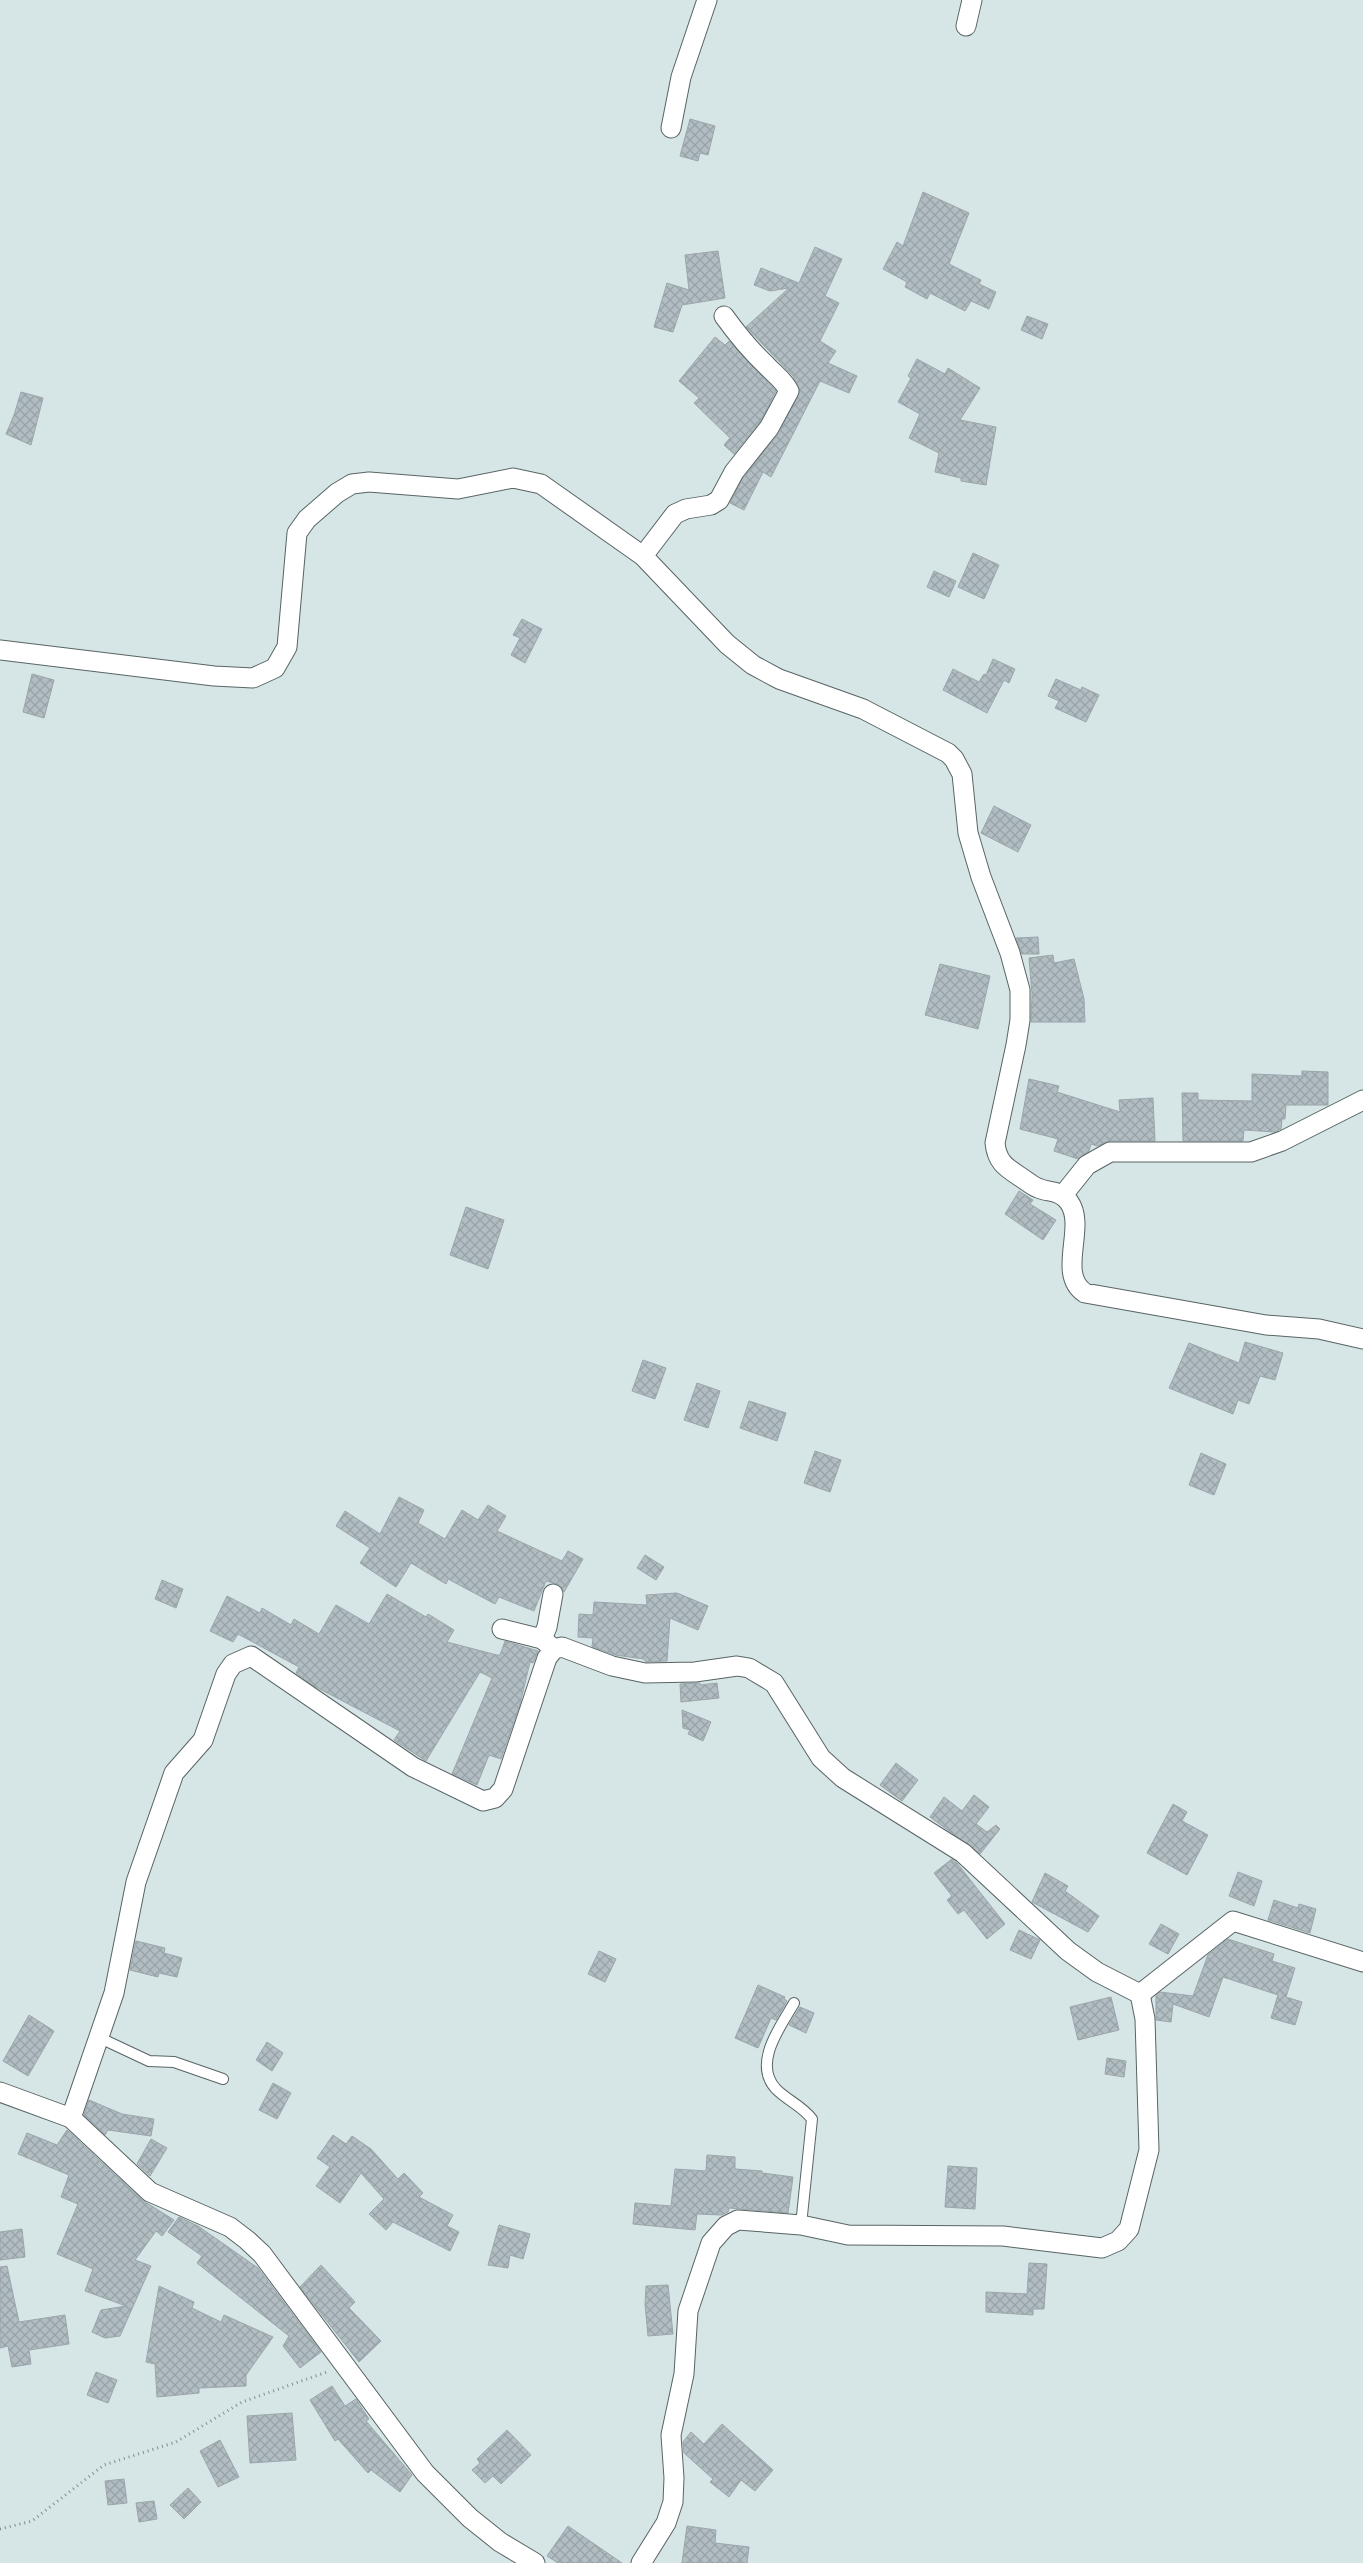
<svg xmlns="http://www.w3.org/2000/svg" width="1363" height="2563" viewBox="0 0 1363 2563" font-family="'Archivo Narrow',sans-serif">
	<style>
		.building { fill: url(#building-cross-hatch); stroke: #9aa6ab }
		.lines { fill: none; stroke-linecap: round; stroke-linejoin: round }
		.service-casing { stroke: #586465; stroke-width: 12 }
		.minor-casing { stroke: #586465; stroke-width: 21 }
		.path { stroke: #838e8e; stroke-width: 3; stroke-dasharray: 1 4; stroke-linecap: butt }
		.service { stroke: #fff; stroke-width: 10 }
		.minor { stroke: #fff; stroke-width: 19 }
	</style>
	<defs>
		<pattern id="building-cross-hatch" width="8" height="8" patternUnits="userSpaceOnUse" patternTransform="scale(1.25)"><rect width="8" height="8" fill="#b1bdc2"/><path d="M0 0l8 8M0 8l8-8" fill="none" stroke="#97a2a6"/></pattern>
	</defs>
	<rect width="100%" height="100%" fill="#d6e5e5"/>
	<g class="building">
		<path d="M690,119L715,126L708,155L700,153L698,161L680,156Z"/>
		<path d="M923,192L969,213L949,264L981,280L979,284L996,292L989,309L971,301L965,311L930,293L927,299L905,287L907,282L883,269L897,242L903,246Z"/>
		<path d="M815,247L842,259L825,296L839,303L820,341L836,351L828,363L857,376L849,393L820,381L771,477L763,472L744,510L730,503L743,478L779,433L800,391L793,376L746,327L789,288L770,291L754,285L761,268L799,283Z"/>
		<path d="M718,251L725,298L682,305L673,332L654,327L667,283L689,290L685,255Z"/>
		<path d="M1027,316L1048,324L1042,339L1021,330Z"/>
		<path d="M715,337L725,345L729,341L776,391L760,422L734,454L724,445L730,438L694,403L699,398L679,381Z"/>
		<path d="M917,359L945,374L948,368L980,388L960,420L996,427L986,485L961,481V478L935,472L939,453L909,438L920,414L898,402L911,378L908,376Z"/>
		<path d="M21,392L43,398L31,445L6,434L14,415Z"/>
		<path d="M973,553L999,565L984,599L958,587Z"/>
		<path d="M934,571L956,581L949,597L927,587Z"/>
		<path d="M522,619L542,629L525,663L511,655L520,638L513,635Z"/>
		<path d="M993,659L1015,669L1009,683L1004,680L987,713L943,690L953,669L979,682L984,674L986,675Z"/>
		<path d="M32,674L54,680L44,718L23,712Z"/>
		<path d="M1056,679L1081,690L1082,687L1099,695L1086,722L1055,708L1059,701L1048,696Z"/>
		<path d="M994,806L1031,825L1018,852L981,833Z"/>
		<path d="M1038,937L1039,954H1022L1016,938Z"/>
		<path d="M1053,955L1054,963L1074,959L1084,999L1085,1022H1031L1032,994L1029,958Z"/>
		<path d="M940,964L990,976L978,1029L925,1015Z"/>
		<path d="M1302,1071L1328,1072V1105H1286L1285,1119H1282L1281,1129L1274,1132L1244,1130L1243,1141H1183L1182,1093H1198V1100L1252,1101V1074L1302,1076Z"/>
		<path d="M1029,1079L1059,1086L1057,1092L1120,1112L1119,1100L1153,1098L1155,1141H1110L1097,1146L1091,1144L1089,1151L1078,1159L1054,1151L1058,1139L1020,1129Z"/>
		<path d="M1019,1191L1033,1200L1030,1204L1056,1220L1043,1240L1005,1214Z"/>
		<path d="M466,1207L504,1220L488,1269L450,1255Z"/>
		<path d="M1245,1342L1283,1353L1275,1380L1260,1376L1249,1404L1238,1400L1233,1414L1169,1388L1189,1343L1239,1363Z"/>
		<path d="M643,1360L666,1368L655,1399L632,1391Z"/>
		<path d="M697,1383L720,1391L708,1428L684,1420Z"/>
		<path d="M749,1401L786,1413L777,1441L740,1428Z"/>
		<path d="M815,1451L841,1460L830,1492L804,1483Z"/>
		<path d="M1201,1453L1226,1464L1214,1495L1189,1485Z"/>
		<path d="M399,1497L424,1510L418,1523L445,1539L462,1510L478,1520L488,1505L506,1516L497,1531L562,1561L568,1551L583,1559L564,1592L560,1585L546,1581L534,1611L499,1597L495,1604L448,1579L446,1584L411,1563L396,1587L360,1563L370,1548L336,1526L345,1511L380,1534Z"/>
		<path d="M645,1555L664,1567L656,1580L637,1568Z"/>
		<path d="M162,1580L183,1589L176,1608L155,1599Z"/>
		<path d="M677,1593L708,1606L698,1630L670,1618L667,1661L646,1662L644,1659L615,1655L592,1647L593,1638L578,1637L579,1614L593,1615L594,1602L647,1605L646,1595Z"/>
		<path d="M387,1594L426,1617L428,1614L454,1630L447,1642L497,1655H500L505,1641L538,1651L533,1663L530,1662L520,1704L501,1759L489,1755L477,1785L452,1774L492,1678L480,1672L426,1761L394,1740L400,1731L314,1686L296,1673L299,1667L238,1634L233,1642L210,1631L227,1596L260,1613L262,1608L291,1625L294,1619L319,1634L336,1605L369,1624Z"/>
		<path d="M700,1683V1685L717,1683L719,1698L681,1702L680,1684Z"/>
		<path d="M682,1710L711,1722L703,1741L688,1734L690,1730L683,1728Z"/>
		<path d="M896,1763L918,1780L902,1801L880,1785Z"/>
		<path d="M974,1795L989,1807L976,1824L987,1832L996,1825L1000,1829L980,1854L930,1817L944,1797L962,1811Z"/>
		<path d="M1173,1804L1187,1812L1182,1821L1208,1835L1187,1875L1147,1853Z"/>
		<path d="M952,1859L957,1863L1005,1924L987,1939L964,1910L958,1914L947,1900L952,1896L934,1873Z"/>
		<path d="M1238,1872L1262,1881L1254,1906L1229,1896Z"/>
		<path d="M1045,1873L1068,1886L1065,1891L1099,1916L1088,1932L1032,1902Z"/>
		<path d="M1274,1900L1298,1908L1299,1904L1316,1909L1310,1933L1268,1920Z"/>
		<path d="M1161,1924L1179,1934L1168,1954L1149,1944Z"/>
		<path d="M1019,1930L1040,1940L1031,1959L1010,1950Z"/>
		<path d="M1228,1939L1274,1954L1272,1961L1295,1968L1286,1997L1302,2002L1295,2025L1271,2018L1278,1995L1223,1977L1209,2017L1173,2004L1171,2022L1156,2020V1995L1160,1992L1193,1996L1208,1955Z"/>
		<path d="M136,1941L165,1948L164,1953L182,1958L177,1977L159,1973L158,1977L130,1970Z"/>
		<path d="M599,1951L616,1959L605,1982L588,1974Z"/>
		<path d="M758,1985L785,1997L784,1999L787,2001L776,2020L771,2018L758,2048L735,2038Z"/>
		<path d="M1111,1997L1119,2030L1078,2040L1070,2007Z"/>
		<path d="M800,2007L814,2013L806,2033L789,2025Z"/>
		<path d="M29,2015L54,2031L28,2076L3,2061Z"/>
		<path d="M267,2042L283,2053L272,2071L256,2060Z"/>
		<path d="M1107,2058L1126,2061L1124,2077L1105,2074Z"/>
		<path d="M273,2083L291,2093L277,2119L259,2110Z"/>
		<path d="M89,2100L122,2114L154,2119L151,2136L108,2130L105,2135L84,2115Z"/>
		<path d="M67,2130L142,2200L174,2220L162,2236L156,2231L135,2260L151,2266L120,2336L105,2338L92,2332L101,2310L126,2306L85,2291L93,2269L57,2254L78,2204L61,2197L69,2175L18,2154L27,2133L57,2145Z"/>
		<path d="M333,2135L346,2144L352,2136L371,2149L398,2179L404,2173L423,2193L419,2197L453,2215L447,2226L459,2232L450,2251L393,2222L386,2230L369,2214L384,2199L361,2173L340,2203L316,2186L330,2167L317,2158Z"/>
		<path d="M151,2139L167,2148L150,2176L137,2164Z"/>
		<path d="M707,2155L735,2157V2169L762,2171V2173L793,2177L788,2213L729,2208L728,2212L722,2215L697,2214L695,2230L633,2224L635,2203L671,2206L675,2169L706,2171Z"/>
		<path d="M948,2166L977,2168L975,2209L945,2207Z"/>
		<path d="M179,2217L198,2226L258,2268L321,2352L300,2368L283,2346L289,2336L197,2263L202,2256L168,2232Z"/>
		<path d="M499,2225L530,2234L523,2259L510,2255L508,2268L488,2265Z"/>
		<path d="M22,2229L25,2257L0,2260V2232Z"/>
		<path d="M1029,2263L1047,2264L1044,2309H1033V2315L986,2312V2292L1027,2294Z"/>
		<path d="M321,2265L355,2302L349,2308L381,2341L359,2362L300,2287Z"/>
		<path d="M7,2266L19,2322L65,2315L69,2344L29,2350L31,2364L12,2367L8,2346L0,2348V2267Z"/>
		<path d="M668,2285L673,2334L648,2336L645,2304L646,2286Z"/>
		<path d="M159,2286L194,2302L192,2308L221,2322L224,2315L273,2337L246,2375V2386L199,2388V2393L157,2397L155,2364L146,2362Z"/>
		<path d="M96,2372L117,2380L108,2403L87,2395Z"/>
		<path d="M332,2386L345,2406L356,2399L369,2419L366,2421L412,2475L400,2492L371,2470L368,2473L338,2439L335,2441L310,2400Z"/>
		<path d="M292,2413L296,2460L250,2463L247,2416Z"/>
		<path d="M722,2424L773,2470L755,2491L741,2480L729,2497L710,2482L713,2479L684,2453L683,2442L691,2432L704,2444Z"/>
		<path d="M507,2430L531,2455L501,2484L493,2476L485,2483L472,2470L480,2463L477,2459Z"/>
		<path d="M220,2440L239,2477L218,2487L200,2451Z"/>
		<path d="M124,2479L127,2503L108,2505L105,2481Z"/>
		<path d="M188,2488L201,2502L184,2519L170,2505Z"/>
		<path d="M154,2501L157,2519L139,2522L136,2503Z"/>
		<path d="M568,2526L622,2563H558L547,2556Z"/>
		<path d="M687,2526L716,2530L715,2543L749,2547L747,2563H682Z"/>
	</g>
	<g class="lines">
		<g class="service-casing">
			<g id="service">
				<path d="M794,2003C781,2026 752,2063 776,2089C788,2101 801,2105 812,2119L801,2225"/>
				<path d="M100,2038L149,2061L174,2062L223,2079"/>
			</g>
		</g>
		<g class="minor-casing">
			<g id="minor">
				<path d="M966,26L972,0"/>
				<path d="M671,128L681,77L707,0"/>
				<path d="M643,556L675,514L686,509L711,505L719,500L734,472L769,428L789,391C783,379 775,375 766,365C750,350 737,334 724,316"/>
				<path d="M0,650L214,676L253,678L275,668L287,647L297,533L307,519L337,493L352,484L369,482L458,489L513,478L541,484L643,556L727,644L753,665L779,679L863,709L948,753L954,759L962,774L968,833L981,877L1010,953L1020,990V1020L1016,1045L995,1143C997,1163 1007,1168 1022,1178C1027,1181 1032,1186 1038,1188C1049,1193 1059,1189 1069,1202C1087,1227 1056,1274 1085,1293L1266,1325L1319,1329L1363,1339"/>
				<path d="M1063,1195L1087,1165L1110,1152H1251L1282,1141L1363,1100"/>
				<path d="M502,1629L542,1639L554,1649"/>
				<path d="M542,1639L547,1627L553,1594"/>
				<path d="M1140,1994L1233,1921L1363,1962"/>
				<path d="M0,2092L71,2118L150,2192L230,2227L247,2240L262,2254L425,2473L470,2518L500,2542L535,2563"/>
				<path d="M71,2118L114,1993L136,1882L174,1773L203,1740L226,1674L233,1664L251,1656L413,1767L483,1801L495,1798L503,1789L547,1658L554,1649L562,1647L612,1666L645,1673L695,1672L737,1666L749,1668L774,1683L821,1758L843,1778L963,1853L1068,1951L1097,1972L1140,1994L1145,2019L1149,2150L1129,2229L1118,2241L1102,2248L1003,2236L848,2235L801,2225L738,2220L726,2226L711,2243L688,2311L684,2374L671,2435L674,2478L673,2502L666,2523L641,2563"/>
			</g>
		</g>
		<path class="path" d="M0,2529L32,2521L104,2465L176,2442L242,2402L327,2372"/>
		<use href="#service" class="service"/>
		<use href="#minor" class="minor"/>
	</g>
</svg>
